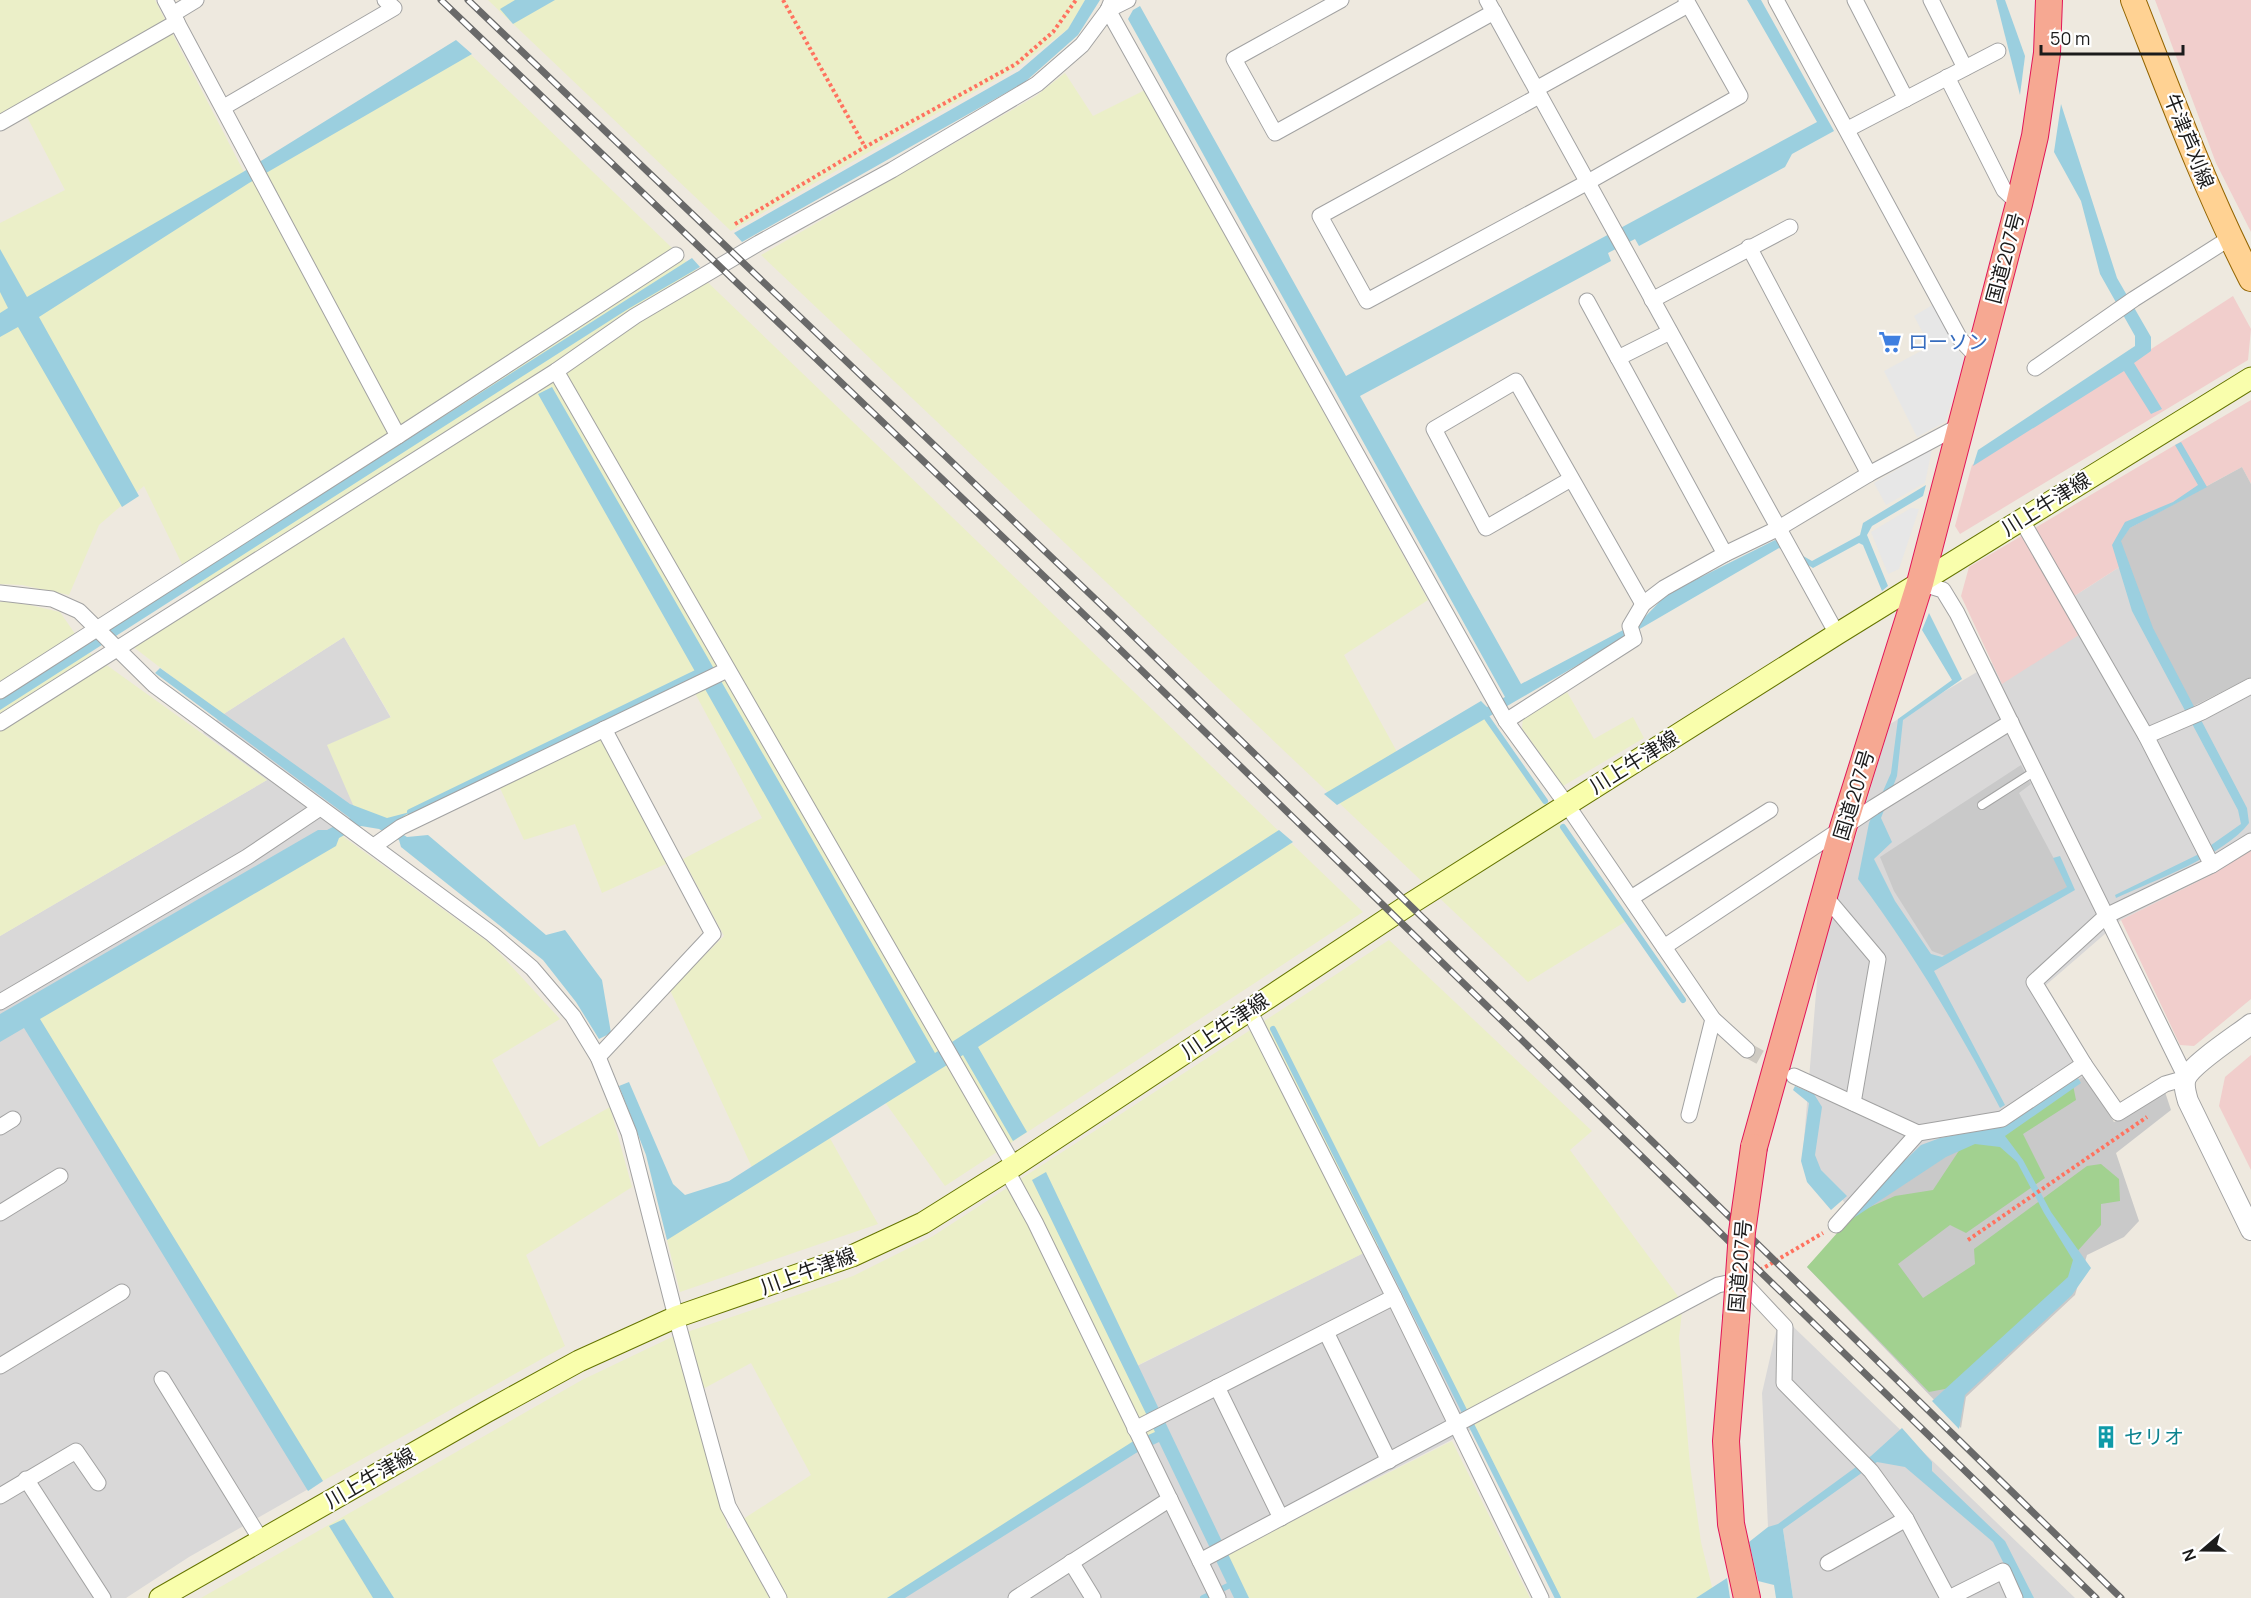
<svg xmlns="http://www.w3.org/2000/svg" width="2251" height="1598" viewBox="0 0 2251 1598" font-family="Manrope,'Noto Sans JP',sans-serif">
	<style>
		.residential { fill: #d9d8d8 }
		.commercial { fill: #f1cecc }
		.religious { fill: #c9c9c9 }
		.farmland { fill: #ebefc8; fill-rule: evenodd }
		.forest { fill: #a2d190 }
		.parking { fill: #e7e7e7 }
		.water { fill: #9bcfdf }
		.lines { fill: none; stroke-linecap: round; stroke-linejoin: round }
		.stream { stroke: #9bcfdf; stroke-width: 6 }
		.minor-tunnel { stroke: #cecac2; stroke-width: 15; stroke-dasharray: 15 8; stroke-linecap: butt }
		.service-casing { stroke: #a2a2a2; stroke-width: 10 }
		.minor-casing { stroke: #a2a2a2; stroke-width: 17 }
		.tertiary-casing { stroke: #a2a2a2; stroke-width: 22 }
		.secondary-casing { stroke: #657400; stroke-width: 23 }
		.primary-casing { stroke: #926400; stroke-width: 26 }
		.trunk-casing { stroke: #e21658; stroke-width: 28 }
		.path { stroke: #ff725f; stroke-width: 4; stroke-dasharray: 3 3; stroke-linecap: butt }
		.service { stroke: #fff; stroke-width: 8 }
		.minor { stroke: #fff; stroke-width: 15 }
		.tertiary { stroke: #fff; stroke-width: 20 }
		.secondary { stroke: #f9feac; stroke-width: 21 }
		.primary { stroke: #ffd293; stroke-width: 24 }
		.trunk { stroke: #f6a892; stroke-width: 26 }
		.rail-casing { stroke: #696969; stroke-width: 7 }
		.rail { stroke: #fff; stroke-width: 4.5; stroke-dasharray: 14; stroke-linecap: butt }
		.trunk-bridge-casing { stroke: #e21658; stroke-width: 28; stroke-linecap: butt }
		.trunk-bridge { stroke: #f6a892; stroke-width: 26 }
		.labels { text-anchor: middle; stroke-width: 4.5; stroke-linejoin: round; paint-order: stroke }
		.street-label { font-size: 20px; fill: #1b1b1b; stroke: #fff }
		.shop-label { font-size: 20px; fill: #366cbe; stroke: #fff; text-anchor: start }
		.culture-label { font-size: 20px; fill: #0d838f; stroke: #fff; text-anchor: start }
	</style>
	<rect width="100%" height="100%" fill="#eee9df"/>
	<g class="residential">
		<path d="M2121,566L2190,708L2251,677V849L2215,873L2121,920L2046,985L2095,1066L2073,1085L1854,1214L1803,1152L1819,957L1890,724L1992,663L2002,684L2065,602Z"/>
		<path d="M344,637L391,718L357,814L341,835L319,1483L189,1557L126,1598H0V936L267,780L203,733L222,715Z"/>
		<path d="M1381,1244L1473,1429L1225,1555L1246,1598H898L1133,1368Z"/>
		<path d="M1780,1314L2075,1598H1793L1783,1529L1768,1527L1762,1393Z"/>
	</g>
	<g class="commercial">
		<path d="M2155,0H2251V232L2216,163Z"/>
		<path d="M2233,296L2251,329L2248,360L1960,534L1955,526L1972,465Z"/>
		<path d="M2251,400V484L2242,467L2168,507L2121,566L2065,602L2082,633L2002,684L1961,596L1969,567Z"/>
		<path d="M2251,849V999L2194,1046L2180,1045L2121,920L2215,873Z"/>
		<path d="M2251,1055V1170L2219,1106L2225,1077Z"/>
	</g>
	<g class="religious">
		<path d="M2242,467L2251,484V677L2190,708L2121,566L2120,541L2130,528Z"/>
		<path d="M2021,765L2031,784L2019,793L2069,887L1945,956L1932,951L1894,891L1880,857Z"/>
		<path d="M2084,1076L2114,1122L2165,1092L2171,1110L2116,1153L2139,1221L2124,1237L2087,1255L2075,1295L1966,1397L1961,1428L1807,1267L1925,1147L2002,1130Z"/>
	</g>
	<g class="farmland">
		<path d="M0,0H155L247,178L466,50L1363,912L945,1186L882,1098L827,1133L878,1224L680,1292L667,1240L755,1174L670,990L724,936L683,859L762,818L689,682L596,725L668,863L602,893L575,824L524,840L494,775L388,831L357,814L327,745L391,717L344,637L222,715L123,639L195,591L144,486L99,525L69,595L22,585L0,584V223L65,190L25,113L0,127Z"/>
		<path d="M488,0H1085L1068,29L1016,68L731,231Z"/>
		<path d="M1065,73L1093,116L1145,90L1428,600L1344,655L1402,761L1482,711L1628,920L1528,982L761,255L1036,96Z"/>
		<path d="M0,602H16L60,612L87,651L267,780L0,936Z"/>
		<path d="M1567,692L1594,739L1633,717L1644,738L1563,786L1522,728L1523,717Z"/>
		<path d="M341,835L492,945L560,1019L492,1060L539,1147L610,1107L632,1187L526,1255L565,1346L319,1483L32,1014Z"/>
		<path d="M1389,940L1592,1131L1570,1150L1683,1303L1679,1338L1690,1465L1701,1542L1713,1591L1702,1598H1558L1380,1245L1134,1367L1163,1434L898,1598H201L582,1380L672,1337L853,1276L933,1236ZM751,1363L811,1475L728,1529L690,1396Z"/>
		<path d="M1452,1441L1530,1598H1246L1225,1555Z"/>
	</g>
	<path class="forest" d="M2073,1085L2076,1100L2023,1134L2045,1178L1966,1233L1950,1225L1898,1264L1923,1298L1975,1264L1974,1249L2087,1166L2101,1164L2119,1179L2120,1201L2101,1204V1225L2074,1255L2073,1282L1950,1388L1929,1392L1807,1267L1854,1214L1895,1196L1933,1190L1964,1143Z"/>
	<g class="parking">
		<path d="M1934,304L1965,362L1945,422L1917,437L1884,371L1930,346L1914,316Z"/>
		<path d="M1932,449L1925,483L1886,505L1874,483Z"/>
		<path d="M1911,508L1919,509L1899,569L1888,574L1871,532Z"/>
	</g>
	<g class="water">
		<path d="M515,0H555L513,24L500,9Z"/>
		<path d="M1085,0H1100L1078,35L1025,82L742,242L734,233L1019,71L1068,29Z"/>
		<path d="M1747,0H1761L1834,131L1792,154L1785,167L1639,246L1635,239L1608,253L1611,261L1360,396L1521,684L1642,620L1667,594L1775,540L1812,561L1860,535L1863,523L1926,485L1923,496L1872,526L1867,535L1888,586L1882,591L1863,545L1859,543L1813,568L1779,548L1337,805L1324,794L1481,701L1487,707L1505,697L1128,19L1133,10L1140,6L1346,376L1817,122Z"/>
		<path d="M1996,0H2005L2025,56L2020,95Z"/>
		<path d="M456,40L472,54L249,183L39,317L139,496L122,507L18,327L0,337V313L8,308L0,292V249L27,297L243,172Z"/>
		<path d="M2061,104L2117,278L2151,337V351L2134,363L2162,409L2151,414L2124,371L1973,466L1978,450L2135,346V336L2100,274L2081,201L2054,152Z"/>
		<path d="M692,258L700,267L628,309L0,710V699Z"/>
		<path d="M552,387L935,1053L1279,830L1293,842L978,1047L1027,1132L1013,1141L963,1055L667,1240L646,1155L619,1086L629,1082L673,1184L685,1195L729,1181L916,1062L538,394Z"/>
		<path d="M2181,442L2207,487L2130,528L2121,541L2153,628L2247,808L2249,823C2225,855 2153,881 2116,898L2115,895L2197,855L2241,824L2238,810L2132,611L2112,545L2125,522L2173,502L2198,485L2175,445Z"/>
		<path d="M1929,613L1962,679L1903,720L1897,776L1881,818L1892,842L1874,859L1895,901L1931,954L1942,957L2067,887L2053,858L2060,856L2075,890L1934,971L2005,1105L2000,1108C1958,1028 1912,951 1858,879L1869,823L1891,773L1898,719L1952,680L1922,630Z"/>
		<path d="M160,668L350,804L387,818L410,812L389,826L407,837L428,835L546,935L565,930L602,980L611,1033L599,1039L576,1002L543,960L401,847L399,840L379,829L361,826L339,838L336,846L40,1019L323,1481L308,1491L24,1028L0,1042V1014L318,830H327L350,818L155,673Z"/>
		<path d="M2078,1078L2081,1083L2005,1136L2023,1160L2051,1212L2091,1268L2072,1295L1965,1395L1959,1429L1932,1401L2068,1277L2073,1260L2044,1213L2017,1162L2000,1147L1975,1144L1946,1157L1849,1221L1844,1219L1921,1145L1940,1138L1987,1129L2008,1122Z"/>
		<path d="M1795,1086L1814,1094L1822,1107L1815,1155L1821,1170L1847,1196L1831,1210L1807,1182L1801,1161L1809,1103L1793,1090Z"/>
		<path d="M1046,1172L1249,1598H1234L1159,1442L1136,1453L905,1598H887L1132,1442L1155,1432L1032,1180Z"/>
		<path d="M1902,1428L1932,1462V1471L2005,1541L2034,1598H2021L1993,1542L1905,1467L1877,1462L1783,1529L1793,1598H1776L1774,1585L1758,1581L1749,1542L1768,1527L1778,1524L1871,1456Z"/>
		<path d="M344,1519L394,1598H373L329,1526Z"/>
		<path d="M1727,1578L1730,1598H1696Z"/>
	</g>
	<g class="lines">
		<g class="stream">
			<path d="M1487,718L1545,801"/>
			<path d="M410,812L696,673"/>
			<path d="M1563,827L1683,1000"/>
			<path d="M1273,1029L1558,1598"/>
			<path d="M1203,1598L1228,1586"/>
		</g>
		<path class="minor-tunnel" d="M1747,1050L1783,1070"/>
		<g class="service-casing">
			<path id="service" d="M1982,805L2035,771"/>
		</g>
		<g class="minor-casing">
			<g id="minor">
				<path d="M165,0L398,436"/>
				<path d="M1341,0L1234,59L1275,133L1494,12"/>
				<path d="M1487,0L1837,634"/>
				<path d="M1776,0L1960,339L1978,358"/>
				<path d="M1855,0L1906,99"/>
				<path d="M1931,0L1965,68"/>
				<path d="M1108,10L1506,721L1567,805L1713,1019L1747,1050"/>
				<path d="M1108,10L1128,0"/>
				<path d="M173,14L196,0"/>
				<path d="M1947,77L2004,190L2019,204"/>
				<path d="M1536,89L1688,5"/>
				<path d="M1539,96L1320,216L1367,301L1588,182L1740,96L1686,0"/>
				<path d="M224,107L394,8L385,0"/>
				<path d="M0,123L177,22"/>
				<path d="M1848,129L1998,51"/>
				<path d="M1749,247L1869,474"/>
				<path d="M1652,300L1790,227"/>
				<path d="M1587,301L1725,554"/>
				<path d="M1618,358L1670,332"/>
				<path d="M2035,368L2134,299L2230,238"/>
				<path d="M556,371L1014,1166"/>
				<path d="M1571,479L1486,528L1434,429L1516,381L1643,604"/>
				<path d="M2021,519L2146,736L2212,865"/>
				<path d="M0,593L52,599L79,611L154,685L492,934L532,968L573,1016L598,1057L629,1133L676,1317L728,1506L779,1598"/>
				<path d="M0,691L398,436L676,255"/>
				<path d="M1506,721L1634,639L1630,626L1643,604L1664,588L1725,554L1779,528L1869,474L1961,425"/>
				<path d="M0,723L556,371L635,316L759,243L892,170L1037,84L1082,45L1108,10L1112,0"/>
				<path d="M2146,736L2202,712L2251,686"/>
				<path d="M374,846L401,827L727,670"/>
				<path d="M1824,895L1878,959L1853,1103"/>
				<path d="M1631,898L1770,810"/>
				<path d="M1664,947L1874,807L2011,722"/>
				<path d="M0,1002L247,857L320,808"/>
				<path d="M1249,1010L1394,1297L1541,1598"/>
				<path d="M598,1057L713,934L604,729"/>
				<path d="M2084,1064L2034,982L2106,916L2212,865L2251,841"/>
				<path d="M1794,1076L1918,1133L2002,1119L2084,1064L2118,1113L2165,1084L2186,1078L1957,613L1943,590L1920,583"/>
				<path d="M1689,1115L1713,1019"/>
				<path d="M0,1127L13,1119"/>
				<path d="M1007,1171L1035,1222L1218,1598"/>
				<path d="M0,1213L60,1176"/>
				<path d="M1836,1225L1918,1133"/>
				<path d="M1326,1332L1389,1461"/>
				<path d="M0,1366L122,1292"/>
				<path d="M162,1379L261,1540"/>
				<path d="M1217,1387L1281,1518"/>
				<path d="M1135,1429L1394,1297"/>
				<path d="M26,1479L103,1598"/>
				<path d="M0,1496L76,1451L98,1483"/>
				<path d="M1200,1561L1718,1285L1741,1280L1785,1327L1784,1383L1871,1471L1906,1519L1948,1598"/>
				<path d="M1071,1562L1093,1598"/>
				<path d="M1828,1563L1906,1519"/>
				<path d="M1016,1598L1170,1499"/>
				<path d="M1949,1598L2003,1571L2015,1598"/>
			</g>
		</g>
		<g class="tertiary-casing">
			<path id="tertiary" d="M2251,1024C2237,1035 2192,1064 2186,1078C2183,1085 2186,1094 2188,1101L2251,1230"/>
		</g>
		<g class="secondary-casing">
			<path id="secondary" d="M160,1598L486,1412L579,1361L676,1317L852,1256L923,1223L1014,1166L1410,904L1837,634L2251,378"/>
		</g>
		<g class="primary-casing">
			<path id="primary" d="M2133,0C2170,94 2205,189 2251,279"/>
		</g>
		<g class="trunk-casing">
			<g id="trunk">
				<path d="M1754,1147L1843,828L1920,583L2019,204L2035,136L2047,53L2049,0"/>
				<path d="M1736,1319L1726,1441L1731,1524L1747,1598"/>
			</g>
		</g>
		<g class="path">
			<path d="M783,0L865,147"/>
			<path d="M735,224L865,147L1016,64L1053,32L1076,0"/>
			<path d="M1968,1240L2147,1117"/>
			<path d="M1760,1270L1823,1233"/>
		</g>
		<use href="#service" class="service"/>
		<use href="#minor" class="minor"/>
		<use href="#tertiary" class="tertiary"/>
		<use href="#secondary" class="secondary"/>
		<use href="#primary" class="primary"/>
		<use href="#trunk" class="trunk"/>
		<g class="rail-casing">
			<g id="rail">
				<path d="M441,0L1098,628L2096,1598"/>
				<path d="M468,0L1112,615L2121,1598"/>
			</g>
		</g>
		<use href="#rail" class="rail"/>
		<g class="trunk-bridge-casing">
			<path id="trunk-bridge" d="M1736,1319L1742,1232L1754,1147"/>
		</g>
		<use href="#trunk-bridge" class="trunk-bridge"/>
	</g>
	<defs>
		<g id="supermarket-bare" transform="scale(1.8)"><path d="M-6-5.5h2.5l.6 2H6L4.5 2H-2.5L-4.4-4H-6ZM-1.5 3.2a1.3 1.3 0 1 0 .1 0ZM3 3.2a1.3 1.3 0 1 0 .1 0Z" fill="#3f7fe0" stroke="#fff" stroke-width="2.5" paint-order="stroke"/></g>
		<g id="building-bare" transform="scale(1.8)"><path d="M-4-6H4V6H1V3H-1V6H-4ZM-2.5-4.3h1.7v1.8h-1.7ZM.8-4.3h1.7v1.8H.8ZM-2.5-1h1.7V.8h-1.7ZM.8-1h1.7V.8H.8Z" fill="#0f9aa8" stroke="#fff" stroke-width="2.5" paint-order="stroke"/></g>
	</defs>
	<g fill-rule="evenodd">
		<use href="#supermarket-bare" x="1890" y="342"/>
		<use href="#building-bare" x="2106" y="1437"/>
	</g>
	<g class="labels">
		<g class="street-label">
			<text transform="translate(2189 141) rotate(68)" y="7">牛津芦刈線</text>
			<text transform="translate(2005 258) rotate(-75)" y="7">国道207号</text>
			<text transform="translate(2046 504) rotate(-32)" y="7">川上牛津線</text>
			<text transform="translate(1634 762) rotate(-32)" y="7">川上牛津線</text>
			<text transform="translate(1854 795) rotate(-73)" y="7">国道207号</text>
			<text transform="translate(1225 1026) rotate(-34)" y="7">川上牛津線</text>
			<text transform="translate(1740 1266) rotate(-85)" y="7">国道207号</text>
			<text transform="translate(808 1271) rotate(-20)" y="7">川上牛津線</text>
			<text transform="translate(370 1478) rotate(-30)" y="7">川上牛津線</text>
		</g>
		<g class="shop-label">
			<text x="1908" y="349">ローソン</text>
		</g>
		<g class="culture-label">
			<text x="2124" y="1444">セリオ</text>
		</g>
	</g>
	<g transform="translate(2203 1550) rotate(250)" stroke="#ffffff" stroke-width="4.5" paint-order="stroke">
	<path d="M0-4.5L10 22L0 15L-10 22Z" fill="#1b1b1b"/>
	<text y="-9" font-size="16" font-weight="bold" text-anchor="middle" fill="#1b1b1b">N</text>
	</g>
	<path d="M2041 45v9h142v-9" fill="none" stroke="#1b1b1b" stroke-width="3"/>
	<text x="2050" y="45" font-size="18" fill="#1b1b1b" stroke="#ffffff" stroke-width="4.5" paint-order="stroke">50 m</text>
</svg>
